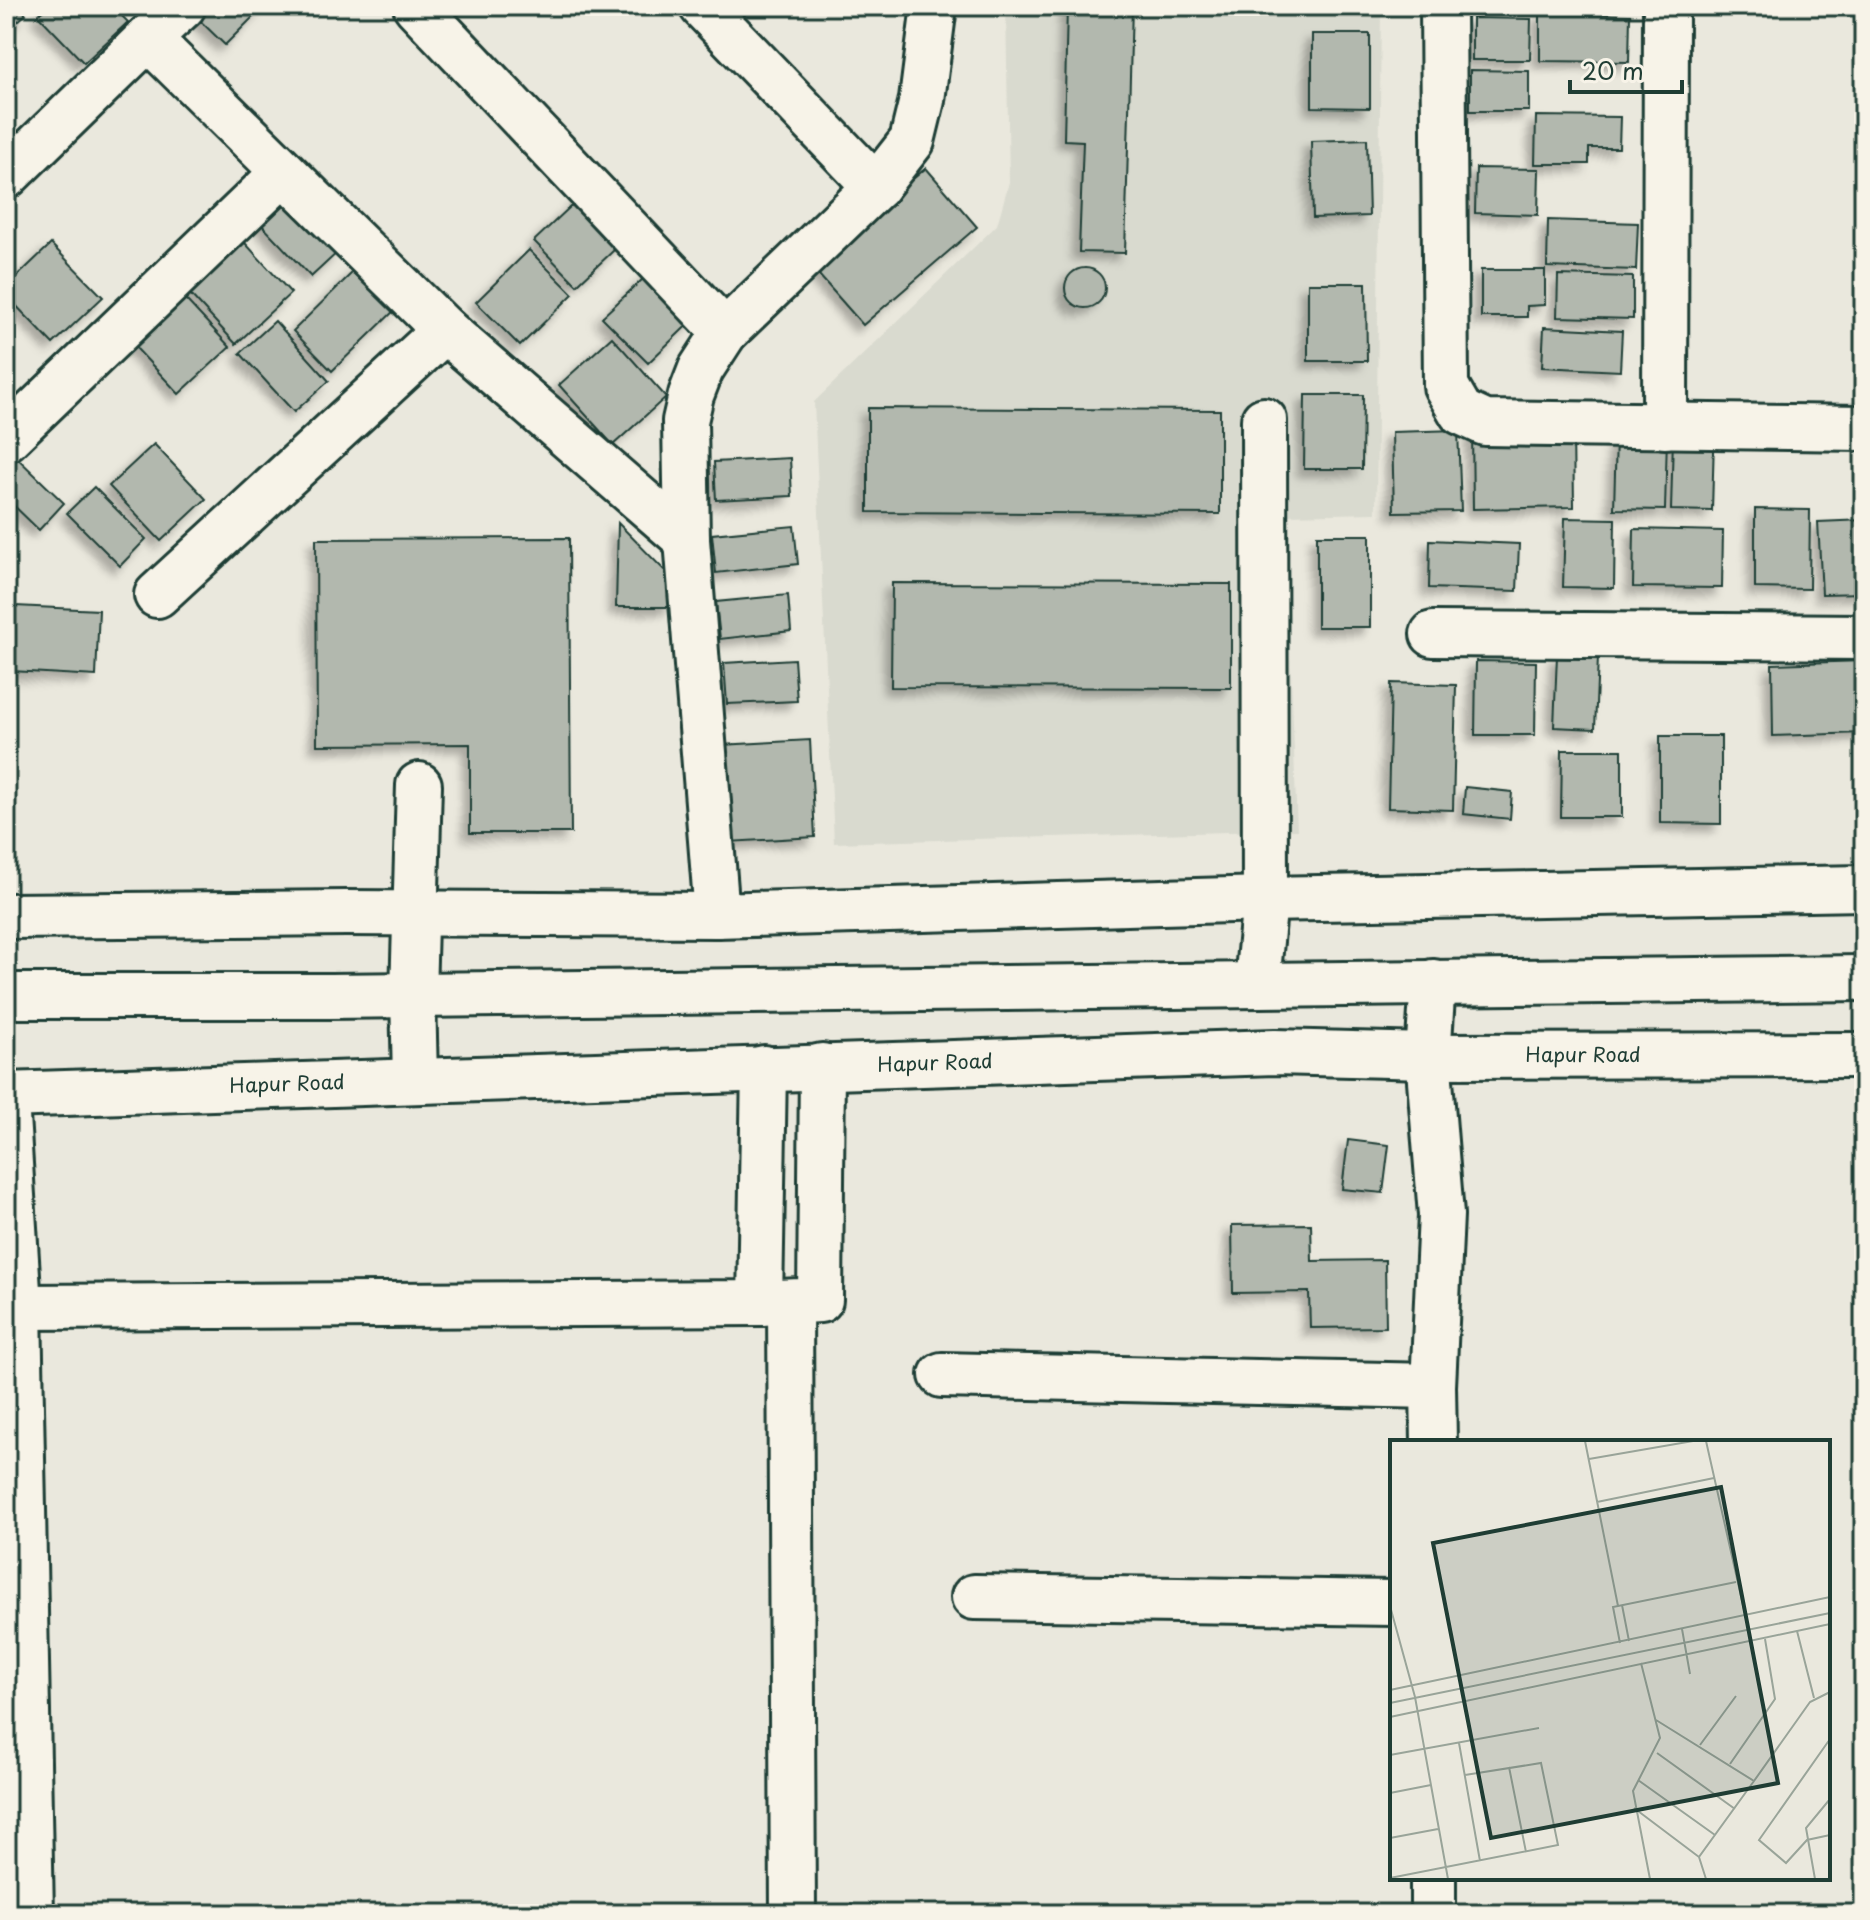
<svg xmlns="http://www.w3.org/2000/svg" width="1870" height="1920" viewBox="0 0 1870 1920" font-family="'Playpen Sans',sans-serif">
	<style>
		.built { fill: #d9dacf }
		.building { fill: #b2b8ae; stroke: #1f3d34; stroke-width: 2; filter: url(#shadow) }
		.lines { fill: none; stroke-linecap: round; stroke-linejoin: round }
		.minor-casing { stroke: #1f3d34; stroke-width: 50 }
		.major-casing { stroke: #1f3d34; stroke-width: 50 }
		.minor { stroke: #f7f3e8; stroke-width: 44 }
		.major { stroke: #f7f3e8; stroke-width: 44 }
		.labels { text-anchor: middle; stroke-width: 6; stroke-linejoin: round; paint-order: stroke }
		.street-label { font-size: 20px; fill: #1f3d34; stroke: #f7f3e8 }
		.inset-road { fill: none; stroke: #99a499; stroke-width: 2 }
		.view { fill: #1f3d34; fill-opacity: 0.15; stroke: #1f3d34; stroke-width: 4 }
		.inset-edge { fill: none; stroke: #1f3d34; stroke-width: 4 }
	</style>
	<defs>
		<filter id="shadow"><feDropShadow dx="-7" dy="7" stdDeviation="4" flood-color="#0004"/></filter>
	</defs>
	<rect width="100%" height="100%" fill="#eae8dd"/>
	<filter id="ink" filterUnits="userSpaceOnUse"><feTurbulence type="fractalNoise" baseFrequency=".0125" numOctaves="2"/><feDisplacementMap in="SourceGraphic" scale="16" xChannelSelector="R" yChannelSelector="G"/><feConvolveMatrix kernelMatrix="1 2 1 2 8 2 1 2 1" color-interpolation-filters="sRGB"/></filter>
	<g filter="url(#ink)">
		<path class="built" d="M1006,6H1381L1376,513L1285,515L1297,830L834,843L814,402L997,225L1009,182Z"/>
		<g class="building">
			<path d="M6,6H18L26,14L6,32Z"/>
			<path d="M48,6H112L128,22L84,63L38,15Z"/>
			<path d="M188,6H264L225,45L187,8Z"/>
			<path d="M1067,6H1132L1125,253L1079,252L1083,141L1064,140Z"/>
			<path d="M1540,13L1630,15L1629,62L1540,61Z"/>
			<path d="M1472,18L1531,19L1530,60H1472Z"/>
			<path d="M1312,34H1370V108L1312,107Z"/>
			<path d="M1470,70L1529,71V111H1470Z"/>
			<path d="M1536,116L1620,117L1619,148H1589V164H1535Z"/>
			<path d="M1367,139L1369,216L1313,218L1311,141Z"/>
			<path d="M926,168L977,227L863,325L811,266Z"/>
			<path d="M1476,168L1539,169L1538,215L1475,213Z"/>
			<path d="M589,189L631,234L577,285L534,241Z"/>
			<path d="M285,194L339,251L311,277L257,220Z"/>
			<path d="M1548,220L1638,223L1636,270L1547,267Z"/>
			<path d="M235,232L291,293L236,344L179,282Z"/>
			<path d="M51,244L103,297L53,344L6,295V287Z"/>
			<path d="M529,250L573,294L520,346L476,302Z"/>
			<path d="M658,265L702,311L648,363L602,317Z"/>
			<path d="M358,267L398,307L332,371L293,331Z"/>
			<circle cx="1085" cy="288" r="20"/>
			<path d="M1481,270H1545V305L1527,306V317H1481Z"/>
			<path d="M1558,275L1633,277V319L1557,317Z"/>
			<path d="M1308,283H1366L1367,361H1308Z"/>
			<path d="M174,287L230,347L179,394L123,334Z"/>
			<path d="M275,321L329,381L294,412L240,353Z"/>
			<path d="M1544,327L1622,331L1620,371L1542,367Z"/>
			<path d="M612,337L666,397L613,445L559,385Z"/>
			<path d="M1305,395H1363L1362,469H1304Z"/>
			<path d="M868,408L1220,410V514L868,512Z"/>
			<path d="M1573,429L1574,507L1473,509L1472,431Z"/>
			<path d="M1458,430L1461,511L1394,512L1392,432Z"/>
			<path d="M1616,436L1667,437L1665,510L1614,509Z"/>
			<path d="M1673,437L1714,438L1712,511L1671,510Z"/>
			<path d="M154,444L206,499L161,541L109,486Z"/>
			<path d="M9,450L64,503L39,530L6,498V454Z"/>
			<path d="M790,458L792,496L716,500L714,462Z"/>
			<path d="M94,487L146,539L120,566L67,513Z"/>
			<path d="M1755,509L1810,510L1809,589L1755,588Z"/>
			<path d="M1565,518L1615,519L1614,588L1563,587Z"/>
			<path d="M1864,520V593L1822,594L1818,522Z"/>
			<path d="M618,523L674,580L671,607H616Z"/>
			<path d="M794,526L798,564L716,573L712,534Z"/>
			<path d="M1634,529L1723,531L1722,588L1633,587Z"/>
			<rect x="1317" y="535" width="53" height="92"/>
			<path d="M569,538L571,833H470V744L317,745L316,539Z"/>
			<path d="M1430,540L1519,544L1517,591L1429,588Z"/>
			<path d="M892,583L1231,584V688L891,687Z"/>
			<path d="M788,595L791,631L720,639L716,602Z"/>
			<path d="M15,606L99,610L96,676L12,671Z"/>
			<path d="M1557,655L1598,657L1595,729L1554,727Z"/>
			<path d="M794,659L797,701L727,704L724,663Z"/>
			<path d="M1476,661L1536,662L1535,735H1475Z"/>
			<path d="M1864,661V733L1773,736L1772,664Z"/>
			<path d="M1391,683L1456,685L1453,810L1388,808Z"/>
			<path d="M1660,736H1721V824L1660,823Z"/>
			<path d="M810,740L815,837L728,842L721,745Z"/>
			<path d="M1562,750H1622V817H1561Z"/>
			<path d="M1465,787L1512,792L1510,819L1463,814Z"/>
			<path d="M1348,1140L1389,1145L1383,1193L1342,1189Z"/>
			<path d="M1311,1224L1312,1261L1385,1260L1386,1327L1310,1328L1309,1292L1233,1293L1232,1225Z"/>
		</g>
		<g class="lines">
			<g class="minor-casing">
				<g id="minor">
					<path d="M416,6L725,332"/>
					<path d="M702,6L876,187"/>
					<path d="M1443,6L1446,386L1461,412L1485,423L1864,428"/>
					<path d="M148,38L183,6"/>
					<path d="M6,176L148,38L445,330L687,540"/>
					<path d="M1665,426L1666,6"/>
					<path d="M6,439L283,173"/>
					<path d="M157,595L445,330"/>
					<path d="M1433,634L1864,637"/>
					<path d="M717,915L687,540L685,421L691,395L701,369L725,332L876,187L912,141L922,100L934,6"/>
					<path d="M6,916L346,913L717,915L1265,899L1864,888"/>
					<path d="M1433,982L1428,1056L1441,1215L1433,1386L1434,1442"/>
					<path d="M1257,983L1265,899L1264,420"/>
					<path d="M415,1079L413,994L419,785"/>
					<path d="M6,1100L19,1307L31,1914"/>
					<path d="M790,1302L793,1914"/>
					<path d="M760,1303L764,1068"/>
					<path d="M19,1307L760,1303L820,1300L822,1066"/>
					<path d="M942,1375L1433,1386"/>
					<path d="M974,1597L1392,1603"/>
					<path d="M1433,1914V1878"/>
				</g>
			</g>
			<g class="major-casing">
				<g id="major">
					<path d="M6,996H330L1864,978"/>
					<path d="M6,1095L1275,1052L1428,1056L1864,1055"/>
				</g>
			</g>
			<use href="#minor" class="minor"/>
			<use href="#major" class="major"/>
		</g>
	</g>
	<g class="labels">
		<g class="street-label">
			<text x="1583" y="1062">Hapur Road</text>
			<text transform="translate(935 1063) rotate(-2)" y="7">Hapur Road</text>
			<text transform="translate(287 1084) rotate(-2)" y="7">Hapur Road</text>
		</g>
	</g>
	<g transform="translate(1390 1440)">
		<rect width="440" height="440" fill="#eae8dd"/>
		<path class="inset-road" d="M195,1L228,166M316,1L355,174M199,19L303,1M207,62L324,38M232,165L239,201M0,166L25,257L58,439M292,189L300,234M407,191L424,258M230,203L223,167L346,142M251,223L270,298L243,351L260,439M0,250L440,157M0,263L440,173M0,277L440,184M266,280L364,341L420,262L440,252M440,299L369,400L396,423L417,400L440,395M69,303L90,421M310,305L346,256M267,313L345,369M0,315L149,288M340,324L385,259L375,199M119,327L136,412M248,340L325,395M0,353L41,345M244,368L309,417M0,398L48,389M0,438L168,405L151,323L75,335M316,439L309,417L364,341M425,439L416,388L440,359"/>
		<path class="view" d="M331,47L388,343L101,398L43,103Z"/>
		<rect width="440" height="440" class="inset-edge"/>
	</g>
	<rect width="1870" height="1920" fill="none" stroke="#f7f3e8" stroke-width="32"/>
	<rect x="16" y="16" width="1838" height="1888" fill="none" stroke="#1f3d34" stroke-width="3" filter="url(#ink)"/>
	<path d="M1570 80v12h112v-12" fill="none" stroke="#1f3d34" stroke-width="4"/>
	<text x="1582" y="80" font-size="24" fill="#1f3d34" stroke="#f7f3e8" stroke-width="6" paint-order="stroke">20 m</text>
</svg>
